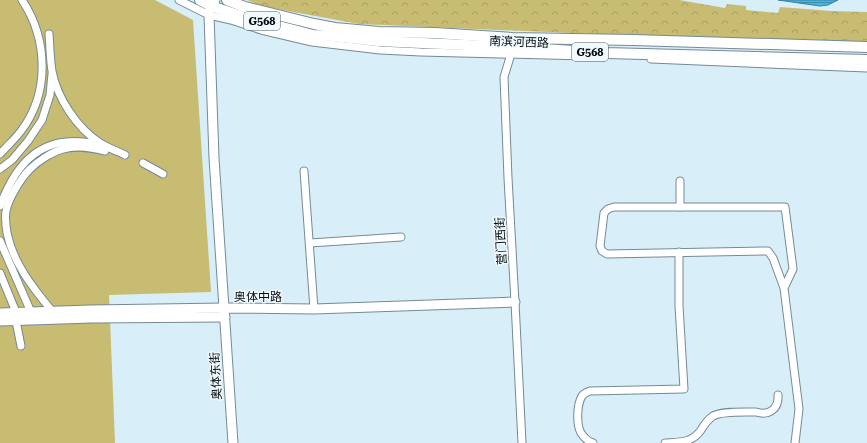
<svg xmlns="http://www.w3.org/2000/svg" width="867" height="443" viewBox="0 0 867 443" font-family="'Roboto Serif','Noto Sans SC',serif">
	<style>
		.forest { fill: url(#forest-crowns) }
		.pitch { fill: #c7bc71 }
		.water { fill: url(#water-rules); stroke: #3482a1 }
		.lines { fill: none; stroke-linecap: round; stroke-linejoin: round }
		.minor-casing { stroke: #758a94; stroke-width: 9 }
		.major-casing { stroke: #758a94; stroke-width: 11 }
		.highway-casing { stroke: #758a94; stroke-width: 12 }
		.minor { stroke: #fff; stroke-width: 7 }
		.major { stroke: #fff; stroke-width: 9 }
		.highway { stroke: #fff; stroke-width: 10 }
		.labels { text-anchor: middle; stroke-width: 3; stroke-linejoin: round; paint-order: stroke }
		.shield { fill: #f0f9fe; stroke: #4c5457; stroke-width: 1 }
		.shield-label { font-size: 11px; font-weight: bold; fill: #060d10 }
		.street-label { font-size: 12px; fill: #060d10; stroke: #f0f9fe }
	</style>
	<defs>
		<pattern id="forest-crowns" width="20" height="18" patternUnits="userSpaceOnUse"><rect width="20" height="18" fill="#c7bc71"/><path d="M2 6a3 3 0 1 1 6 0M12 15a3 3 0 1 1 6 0" fill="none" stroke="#a9a061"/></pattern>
		<pattern id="water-rules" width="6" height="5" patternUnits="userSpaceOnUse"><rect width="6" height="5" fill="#48b4df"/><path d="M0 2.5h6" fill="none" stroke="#3a91b3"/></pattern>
	</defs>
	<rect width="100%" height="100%" fill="#d8eff9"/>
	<path class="forest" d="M247,0H679L725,8L727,4L746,6V10L778,13L780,7L831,11L867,12V45L830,44L359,24L261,6Z"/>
	<path class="pitch" d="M0,0H155L193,20L211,292L109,295L115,443H0Z"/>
	<path class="water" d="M778,0H838L828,5L820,6Z"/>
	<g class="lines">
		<g class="minor-casing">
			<g id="minor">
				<path d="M179,0L209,15L231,20L261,30L312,42L380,50L421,52L587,56"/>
				<path d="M49,34C50,46 50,59 52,71C57,98 77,128 100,143C108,148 117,151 125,155"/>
				<path d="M511,51V54L504,77L508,178L515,302L522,443"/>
				<path d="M651,59L867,68"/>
				<path d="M0,154C7,146 15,139 21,131C50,93 48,39 22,0"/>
				<path d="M143,163L163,174"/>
				<path d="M0,169L12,160L28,141L42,120L50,95L52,74"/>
				<path d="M304,171L314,309"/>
				<path d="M680,181V207"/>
				<path d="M0,206C11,177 27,150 59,143C72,140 86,142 99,144"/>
				<path d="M0,241L31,312"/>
				<path d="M310,243L401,237"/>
				<path d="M0,273L16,312"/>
				<path d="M784,288L773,258L768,251L607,254L602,251L600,246L604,213L608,209L614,207H785L793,269L784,288L799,409L795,443"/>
				<path d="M52,311C33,288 13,263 7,233C6,227 5,217 6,211C8,199 21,178 30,169C38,161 52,152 63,149C77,145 92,148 105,151"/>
				<path d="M16,321L21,346"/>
				<path d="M593,443C588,441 584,438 581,433C576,424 577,404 582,396C584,393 587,392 590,391L684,389L679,306V252"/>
				<path d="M665,443C680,442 692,443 701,430C704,425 707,420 713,416C722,411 744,412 756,412C769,416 779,409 778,395"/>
			</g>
		</g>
		<g class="major-casing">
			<g id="major">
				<path d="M215,0L211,6L209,15L214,158L233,443"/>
				<path d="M0,313L91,310L224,308L314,309L515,302"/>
				<path d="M0,321L91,318L225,317"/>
			</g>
		</g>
		<g class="highway-casing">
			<g id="highway">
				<path d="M200,0L211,6L244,17L313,35L332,36L378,41L511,47L606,53L867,60"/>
				<path d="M227,0L245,7L314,24L335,28L379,32L435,33L512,38L633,40L867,47"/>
			</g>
		</g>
		<use href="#minor" class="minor"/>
		<use href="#major" class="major"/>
		<use href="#highway" class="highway"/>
	</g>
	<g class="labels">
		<g class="shield">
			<rect x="244" y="12" width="36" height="18" rx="3"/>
			<rect x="572" y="43" width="36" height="18" rx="3"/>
		</g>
		<g class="shield-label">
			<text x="262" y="25">G568</text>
			<text x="590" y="56">G568</text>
		</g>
		<g class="street-label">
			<text transform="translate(519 42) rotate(2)" y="4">南滨河西路</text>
			<text transform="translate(501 241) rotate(-93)" y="4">营门西街</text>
			<text x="258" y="301">奥体中路</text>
			<text transform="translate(216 376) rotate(-93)" y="4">奥体东街</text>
		</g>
	</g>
</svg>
